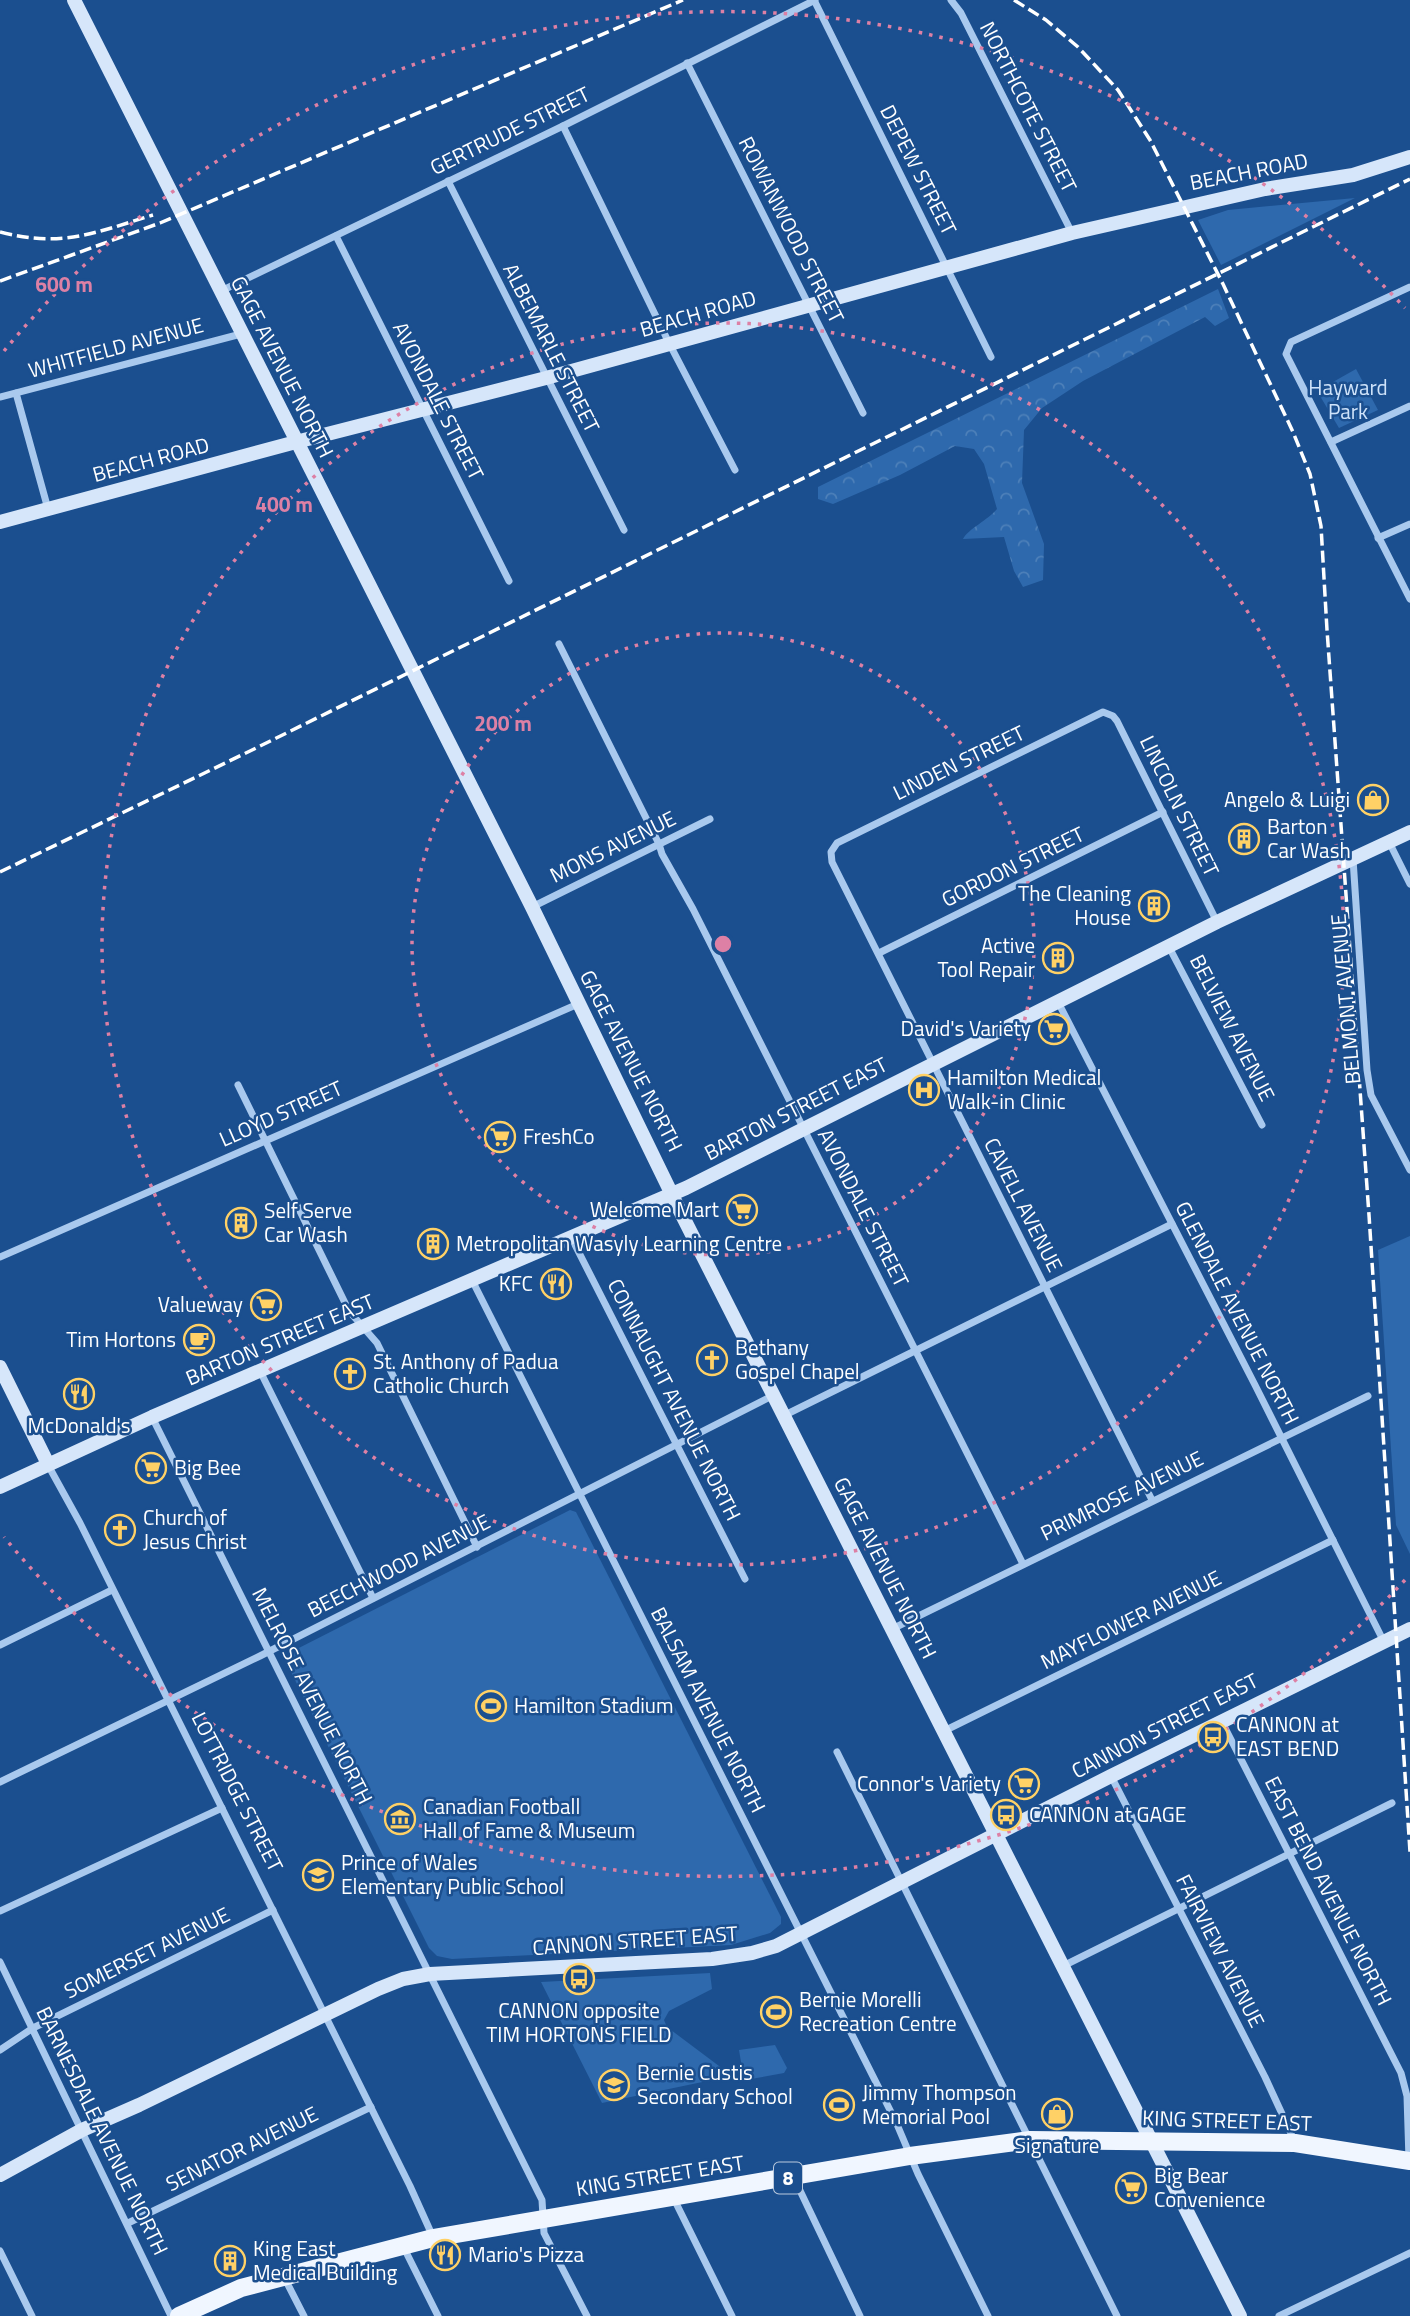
<svg xmlns="http://www.w3.org/2000/svg" width="1410" height="2316" viewBox="0 0 1410 2316" font-family="'Titillium Web',sans-serif">
	<style>
		.green { fill: #2e69ad }
		.forest { fill: url(#forest-crowns) }
		.lines { fill: none; stroke-linecap: round; stroke-linejoin: round }
		.street { stroke: #a9c9ee; stroke-width: 7 }
		.secondary { stroke: #d6e6fa; stroke-width: 14 }
		.primary { stroke: #f0f6ff; stroke-width: 18 }
		.rail { stroke: #fff; stroke-width: 3.5; stroke-dasharray: 12 5; stroke-linecap: butt }
		.ring { fill: none; stroke: #dd80a5; stroke-width: 3.5; stroke-dasharray: 3.5 7 }
		.labels { text-anchor: middle; stroke-width: 5; stroke-linejoin: round; paint-order: stroke }
		.shield { fill: #1b4f8f; stroke: #bbcadd; stroke-width: 2 }
		.shield-label { font-size: 19px; font-weight: bold; fill: #fff }
		.street-label { font-size: 21px; fill: #fff; stroke: #1b4f8f }
		.park-label { font-size: 21px; fill: #cfe3fa; stroke: #1b4f8f }
		.poi-label { font-size: 21px; fill: #fff; stroke: #1b4f8f; text-anchor: start }
		.centre { fill: #dd80a5; stroke: #1b4f8f; stroke-width: 3.5 }
		.ring-label { font-size: 21px; text-anchor: middle; font-weight: bold; fill: #dd80a5; stroke: #1b4f8f; stroke-width: 5; stroke-linejoin: round; paint-order: stroke }
	</style>
	<defs>
		<pattern id="forest-crowns" width="20" height="18" patternUnits="userSpaceOnUse" patternTransform="scale(1.75)"><rect width="20" height="18" fill="#2e69ad"/><path d="M2 6a3 3 0 1 1 6 0M12 15a3 3 0 1 1 6 0" fill="none" stroke="#4d80b9"/></pattern>
	</defs>
	<rect width="100%" height="100%" fill="#1b4f8f"/>
	<g class="green">
		<path d="M1355,198L1221,265L1198,220L1228,210Z"/>
		<path d="M1356,369L1378,410L1339,428L1317,391Z"/>
		<path d="M1410,1236V1554L1396,1525L1378,1250Z"/>
		<path d="M570,1510L576,1512L781,1917V1924L770,1933L731,1945L452,1959L437,1956L429,1948L285,1660L289,1653Z"/>
		<path d="M710,1973L712,1989L669,2011L664,2020L667,2027L723,2069L730,2070L731,2076L602,2103L541,1982Z"/>
		<path d="M775,2045L787,2068L784,2073L751,2079L743,2074L739,2050Z"/>
	</g>
	<path class="forest" d="M1218,289L1229,318L1215,326L1205,317L1083,381L1042,408L1024,430L1022,483L1044,544L1043,580L1023,587L1014,571L1004,537L963,539C968,529 988,520 997,509L984,464L974,449L955,446L900,475L833,504L818,499V487Z"/>
	<g class="lines">
		<g class="street">
			<path d="M814,0L991,357"/>
			<path d="M951,0L961,13L1072,233"/>
			<path d="M687,63L863,413"/>
			<path d="M563,126L669,343L735,470"/>
			<path d="M448,181L624,530"/>
			<path d="M336,236L509,581"/>
			<path d="M1410,287L1291,342L1286,354L1410,599"/>
			<path d="M221,291L563,126L815,0"/>
			<path d="M16,393L48,509"/>
			<path d="M0,397L241,334"/>
			<path d="M1331,442L1410,406"/>
			<path d="M1378,538L1410,524"/>
			<path d="M559,644L659,844L662,854L693,909L1023,1564"/>
			<path d="M1389,842L1410,884"/>
			<path d="M1353,859L1367,1070L1371,1095L1410,1170"/>
			<path d="M532,907L710,819"/>
			<path d="M1169,947L1262,1125"/>
			<path d="M879,953L1163,812"/>
			<path d="M1058,1002L1255,1385L1384,1642"/>
			<path d="M238,1085L349,1311L377,1343L477,1547"/>
			<path d="M571,1237L745,1579"/>
			<path d="M0,1257L578,1004"/>
			<path d="M472,1280L896,2122L918,2174L988,2316"/>
			<path d="M260,1371L373,1598"/>
			<path d="M785,1415L1172,1224"/>
			<path d="M152,1417L538,2192L542,2200L544,2233L587,2316"/>
			<path d="M48,1465L80,1523L410,2186L433,2237"/>
			<path d="M1152,1500L832,862L831,852L837,843L1103,712L1113,716L1117,721L1217,922"/>
			<path d="M892,1629L1368,1396"/>
			<path d="M0,1645L112,1590"/>
			<path d="M1222,1722L1401,2073L1407,2096L1409,2160"/>
			<path d="M944,1731L1333,1540"/>
			<path d="M837,1752L1117,2316"/>
			<path d="M1111,1776L1265,2077L1295,2142"/>
			<path d="M0,1782L260,1656L774,1395"/>
			<path d="M0,1911L222,1808"/>
			<path d="M0,1962L171,2316"/>
			<path d="M1063,1966L1392,1803"/>
			<path d="M0,2050L33,2028L273,1910"/>
			<path d="M794,2178L860,2316"/>
			<path d="M673,2197L732,2316"/>
			<path d="M128,2223L371,2107"/>
			<path d="M404,2248L438,2316"/>
			<path d="M0,2251L32,2316"/>
			<path d="M284,2277L304,2316"/>
			<path d="M1279,2316L1410,2253"/>
		</g>
		<g class="secondary">
			<path d="M74,0L532,907L678,1207L1240,2316"/>
			<path d="M0,522L296,442L546,378L1072,233L1265,189L1353,175L1410,157"/>
			<path d="M0,1367L48,1464"/>
			<path d="M0,1487L152,1417L686,1188L1217,922L1410,832"/>
			<path d="M0,2175L82,2130L139,2105L378,1989L403,1979L430,1974L712,1959L752,1953L776,1946L1111,1776L1410,1629"/>
		</g>
		<path class="primary" d="M179,2316L241,2288L433,2238L910,2156L1030,2140L1295,2143L1410,2161"/>
		<g class="rail">
			<path d="M1014,0L1046,20L1078,47L1118,90L1150,140L1223,284L1293,432L1310,474L1321,526L1327,630L1369,1215L1410,1852"/>
			<path d="M0,232C62,248 94,233 153,215"/>
			<path d="M0,281L160,223L683,0"/>
			<path d="M0,872L250,751L1410,179"/>
		</g>
	</g>
	<g class="ring">
		<circle cx="723" cy="944" r="311"/>
		<circle cx="723" cy="944" r="621"/>
		<path d="M1405 1580A932 932 0 0 1 4 1537M4 351A932 932 0 0 1 1405 308"/>
	</g>
	<defs>
		<g id="shop-ring" transform="scale(1.575)"><circle r="9.5" fill="#1b4f8f" stroke="#ffd166" stroke-width="1.5"/><path d="M-5-2.5h2.3a2.7 3.5 0 0 1 5.4 0H5L5.5 6h-11ZM-1.5-2.5h3a1.5 2.3 0 0 0-3 0Z" fill="#ffd166"/></g>
		<g id="building-ring" transform="scale(1.575)"><circle r="9.5" fill="#1b4f8f" stroke="#ffd166" stroke-width="1.5"/><path d="M-4-6H4V6H1V3H-1V6H-4ZM-2.5-4.3h1.7v1.8h-1.7ZM.8-4.3h1.7v1.8H.8ZM-2.5-1h1.7V.8h-1.7ZM.8-1h1.7V.8H.8Z" fill="#ffd166"/></g>
		<g id="supermarket-ring" transform="scale(1.575)"><circle r="9.5" fill="#1b4f8f" stroke="#ffd166" stroke-width="1.5"/><path d="M-6-5.5h2.5l.6 2H6L4.5 2H-2.5L-4.4-4H-6ZM-1.5 3.2a1.3 1.3 0 1 0 .1 0ZM3 3.2a1.3 1.3 0 1 0 .1 0Z" fill="#ffd166"/></g>
		<g id="hospital-ring" transform="scale(1.575)"><circle r="9.5" fill="#1b4f8f" stroke="#ffd166" stroke-width="1.5"/><path d="M-5-5h3v3.5h4V-5h3V5h-3V1.5h-4V5h-3Z" fill="#ffd166"/></g>
		<g id="restaurant-ring" transform="scale(1.575)"><circle r="9.5" fill="#1b4f8f" stroke="#ffd166" stroke-width="1.5"/><path d="M-5-6h1v4h1v-4h1v4h1v-4h1v5L-1.5 .5V6h-2V.5L-5-1ZM5-6V6H3V1.5H1.5Q1.5-4 5-6Z" fill="#ffd166"/></g>
		<g id="cafe-ring" transform="scale(1.575)"><circle r="9.5" fill="#1b4f8f" stroke="#ffd166" stroke-width="1.5"/><path d="M-5.5-4.5H6V0H3Q3 3.5 0 3.5H-2.5Q-5.5 3.5-5.5 0ZM3-3.2v2h1.7v-2ZM-6 4.5H4V6H-6Z" fill="#ffd166"/></g>
		<g id="church-ring" transform="scale(1.575)"><circle r="9.5" fill="#1b4f8f" stroke="#ffd166" stroke-width="1.5"/><path d="M-1.2-6h2.4v3.5h3.3v2.4h-3.3V6h-2.4V-.1h-3.3v-2.4h3.3Z" fill="#ffd166"/></g>
		<g id="stadium-ring" transform="scale(1.575)"><circle r="9.5" fill="#1b4f8f" stroke="#ffd166" stroke-width="1.5"/><path d="M0-5a6.5 5 0 1 0 0 10a6.5 5 0 1 0 0-10ZM-3.5-1.8h7v3.6h-7Z" fill="#ffd166"/></g>
		<g id="bus-ring" transform="scale(1.575)"><circle r="9.5" fill="#1b4f8f" stroke="#ffd166" stroke-width="1.5"/><path d="M-5-6H5V4H4V6H2V4H-2V6H-4V4H-5ZM-3.5-4V0h7V-4ZM-3.5 1.2v1.5H-2V1.2ZM2 1.2v1.5H3.5V1.2Z" fill="#ffd166"/></g>
		<g id="museum-ring" transform="scale(1.575)"><circle r="9.5" fill="#1b4f8f" stroke="#ffd166" stroke-width="1.5"/><path d="M0-6L6-3V-2H-6V-3ZM-5-1h2V3h-2ZM-1-1h2V3h-2ZM3-1h2V3H3ZM-6 4H6V6H-6Z" fill="#ffd166"/></g>
		<g id="school-ring" transform="scale(1.575)"><circle r="9.5" fill="#1b4f8f" stroke="#ffd166" stroke-width="1.5"/><path d="M0-5L7-2L0 1L-7-2ZM-4 1L0 2.5L4 1V4Q0 6-4 4Z" fill="#ffd166"/></g>
	</defs>
	<g fill-rule="evenodd">
		<use href="#shop-ring" x="1373" y="800"/>
		<use href="#building-ring" x="1244" y="839"/>
		<use href="#building-ring" x="1154" y="906"/>
		<use href="#building-ring" x="1058" y="958"/>
		<use href="#supermarket-ring" x="1054" y="1029"/>
		<use href="#hospital-ring" x="924" y="1090"/>
		<use href="#supermarket-ring" x="500" y="1137"/>
		<use href="#supermarket-ring" x="742" y="1210"/>
		<use href="#building-ring" x="241" y="1223"/>
		<use href="#building-ring" x="433" y="1244"/>
		<use href="#restaurant-ring" x="556" y="1284"/>
		<use href="#supermarket-ring" x="266" y="1305"/>
		<use href="#cafe-ring" x="199" y="1340"/>
		<use href="#church-ring" x="712" y="1360"/>
		<use href="#church-ring" x="350" y="1374"/>
		<use href="#restaurant-ring" x="79" y="1394"/>
		<use href="#supermarket-ring" x="151" y="1468"/>
		<use href="#church-ring" x="120" y="1530"/>
		<use href="#stadium-ring" x="491" y="1706"/>
		<use href="#bus-ring" x="1213" y="1737"/>
		<use href="#supermarket-ring" x="1024" y="1784"/>
		<use href="#bus-ring" x="1006" y="1815"/>
		<use href="#museum-ring" x="400" y="1819"/>
		<use href="#school-ring" x="318" y="1875"/>
		<use href="#bus-ring" x="579" y="1979"/>
		<use href="#stadium-ring" x="776" y="2012"/>
		<use href="#school-ring" x="614" y="2085"/>
		<use href="#stadium-ring" x="839" y="2105"/>
		<use href="#shop-ring" x="1057" y="2114"/>
		<use href="#supermarket-ring" x="1131" y="2188"/>
		<use href="#restaurant-ring" x="445" y="2255"/>
		<use href="#building-ring" x="230" y="2261"/>
	</g>
	<g class="labels">
		<rect class="shield" x="774" y="2162.5" width="28" height="31" rx="5"/>
		<g class="shield-label">
			<text x="788" y="2185">8</text>
		</g>
		<g class="street-label">
			<text transform="translate(1028 107) rotate(63)" y="7">NORTHCOTE STREET</text>
			<text transform="translate(510 131) rotate(-26)" y="7">GERTRUDE STREET</text>
			<text transform="translate(918 170) rotate(63)" y="7">DEPEW STREET</text>
			<text transform="translate(1249 172) rotate(-11)" y="7">BEACH ROAD</text>
			<text transform="translate(791 230) rotate(63)" y="7">ROWANWOOD STREET</text>
			<text transform="translate(698 314) rotate(-16)" y="7">BEACH ROAD</text>
			<text transform="translate(116 348) rotate(-15)" y="7">WHITFIELD AVENUE</text>
			<text transform="translate(551 348) rotate(63)" y="7">ALBEMARLE STREET</text>
			<text transform="translate(282 367) rotate(63)" y="7">GAGE AVENUE NORTH</text>
			<text transform="translate(438 401) rotate(63)" y="7">AVONDALE STREET</text>
			<text transform="translate(151 460) rotate(-15)" y="7">BEACH ROAD</text>
			<text transform="translate(959 763) rotate(-26)" y="7">LINDEN STREET</text>
			<text transform="translate(1179 806) rotate(64)" y="7">LINCOLN STREET</text>
			<text transform="translate(613 847) rotate(-26)" y="7">MONS AVENUE</text>
			<text transform="translate(1013 867) rotate(-26)" y="7">GORDON STREET</text>
			<text transform="translate(1346 999) rotate(-95)" y="7">BELMONT AVENUE</text>
			<text transform="translate(1232 1028) rotate(63)" y="7">BELVIEW AVENUE</text>
			<text transform="translate(631 1061) rotate(63)" y="7">GAGE AVENUE NORTH</text>
			<text transform="translate(796 1109) rotate(-27)" y="7">BARTON STREET EAST</text>
			<text transform="translate(281 1114) rotate(-24)" y="7">LLOYD STREET</text>
			<text transform="translate(1023 1205) rotate(63)" y="7">CAVELL AVENUE</text>
			<text transform="translate(863 1208) rotate(63)" y="7">AVONDALE STREET</text>
			<text transform="translate(1237 1313) rotate(63)" y="7">GLENDALE AVENUE NORTH</text>
			<text transform="translate(280 1340) rotate(-23)" y="7">BARTON STREET EAST</text>
			<text transform="translate(674 1400) rotate(63)" y="7">CONNAUGHT AVENUE NORTH</text>
			<text transform="translate(1122 1496) rotate(-26)" y="7">PRIMROSE AVENUE</text>
			<text transform="translate(399 1566) rotate(-27)" y="7">BEECHWOOD AVENUE</text>
			<text transform="translate(885 1568) rotate(63)" y="7">GAGE AVENUE NORTH</text>
			<text transform="translate(1131 1620) rotate(-26)" y="7">MAYFLOWER AVENUE</text>
			<text transform="translate(312 1696) rotate(63)" y="7">MELROSE AVENUE NORTH</text>
			<text transform="translate(708 1710) rotate(63)" y="7">BALSAM AVENUE NORTH</text>
			<text transform="translate(1165 1726) rotate(-27)" y="7">CANNON STREET EAST</text>
			<text transform="translate(237 1792) rotate(63)" y="7">LOTTRIDGE STREET</text>
			<text transform="translate(1328 1891) rotate(63)" y="7">EAST BEND AVENUE NORTH</text>
			<text transform="translate(635 1941) rotate(-4)" y="7">CANNON STREET EAST</text>
			<text transform="translate(1220 1951) rotate(63)" y="7">FAIRVIEW AVENUE</text>
			<text transform="translate(147 1953) rotate(-26)" y="7">SOMERSET AVENUE</text>
			<text transform="translate(1227 2121) rotate(2)" y="7">KING STREET EAST</text>
			<text transform="translate(102 2131) rotate(64)" y="7">BARNESDALE AVENUE NORTH</text>
			<text transform="translate(242 2149) rotate(-26)" y="7">SENATOR AVENUE</text>
			<text transform="translate(660 2176) rotate(-9)" y="7">KING STREET EAST</text>
		</g>
		<g class="park-label">
			<text x="1348" y="395">Hayward<tspan x="1348" dy="24">Park</tspan></text>
		</g>
		<g class="poi-label">
			<text x="1350" y="807" text-anchor="end">Angelo &amp; Luigi</text>
			<text x="1267" y="834">Barton<tspan x="1267" dy="24">Car Wash</tspan></text>
			<text x="1131" y="901" text-anchor="end">The Cleaning<tspan x="1131" dy="24">House</tspan></text>
			<text x="1035" y="953" text-anchor="end">Active<tspan x="1035" dy="24">Tool Repair</tspan></text>
			<text x="1031" y="1036" text-anchor="end">David's Variety</text>
			<text x="947" y="1085">Hamilton Medical<tspan x="947" dy="24">Walk-in Clinic</tspan></text>
			<text x="523" y="1144">FreshCo</text>
			<text x="719" y="1217" text-anchor="end">Welcome Mart</text>
			<text x="264" y="1218">Self Serve<tspan x="264" dy="24">Car Wash</tspan></text>
			<text x="456" y="1251">Metropolitan Wasyly Learning Centre</text>
			<text x="533" y="1291" text-anchor="end">KFC</text>
			<text x="243" y="1312" text-anchor="end">Valueway</text>
			<text x="176" y="1347" text-anchor="end">Tim Hortons</text>
			<text x="735" y="1355">Bethany<tspan x="735" dy="24">Gospel Chapel</tspan></text>
			<text x="373" y="1369">St. Anthony of Padua<tspan x="373" dy="24">Catholic Church</tspan></text>
			<text x="79" y="1433" text-anchor="middle">McDonald's</text>
			<text x="174" y="1475">Big Bee</text>
			<text x="143" y="1525">Church of<tspan x="143" dy="24">Jesus Christ</tspan></text>
			<text x="514" y="1713">Hamilton Stadium</text>
			<text x="1236" y="1732">CANNON at<tspan x="1236" dy="24">EAST BEND</tspan></text>
			<text x="1001" y="1791" text-anchor="end">Connor's Variety</text>
			<text x="423" y="1814">Canadian Football<tspan x="423" dy="24">Hall of Fame &amp; Museum</tspan></text>
			<text x="1029" y="1822">CANNON at GAGE</text>
			<text x="341" y="1870">Prince of Wales<tspan x="341" dy="24">Elementary Public School</tspan></text>
			<text x="799" y="2007">Bernie Morelli<tspan x="799" dy="24">Recreation Centre</tspan></text>
			<text x="579" y="2018" text-anchor="middle">CANNON opposite<tspan x="579" dy="24">TIM HORTONS FIELD</tspan></text>
			<text x="637" y="2080">Bernie Custis<tspan x="637" dy="24">Secondary School</tspan></text>
			<text x="862" y="2100">Jimmy Thompson<tspan x="862" dy="24">Memorial Pool</tspan></text>
			<text x="1057" y="2153" text-anchor="middle">Signature</text>
			<text x="1154" y="2183">Big Bear<tspan x="1154" dy="24">Convenience</tspan></text>
			<text x="253" y="2256">King East<tspan x="253" dy="24">Medical Building</tspan></text>
			<text x="468" y="2262">Mario's Pizza</text>
		</g>
	</g>
	<circle cx="723" cy="944" r="10" class="centre"/>
	<g class="ring-label">
		<text x="64" y="292">600 m</text>
		<text x="284" y="512">400 m</text>
		<text x="503" y="731">200 m</text>
	</g>
</svg>
